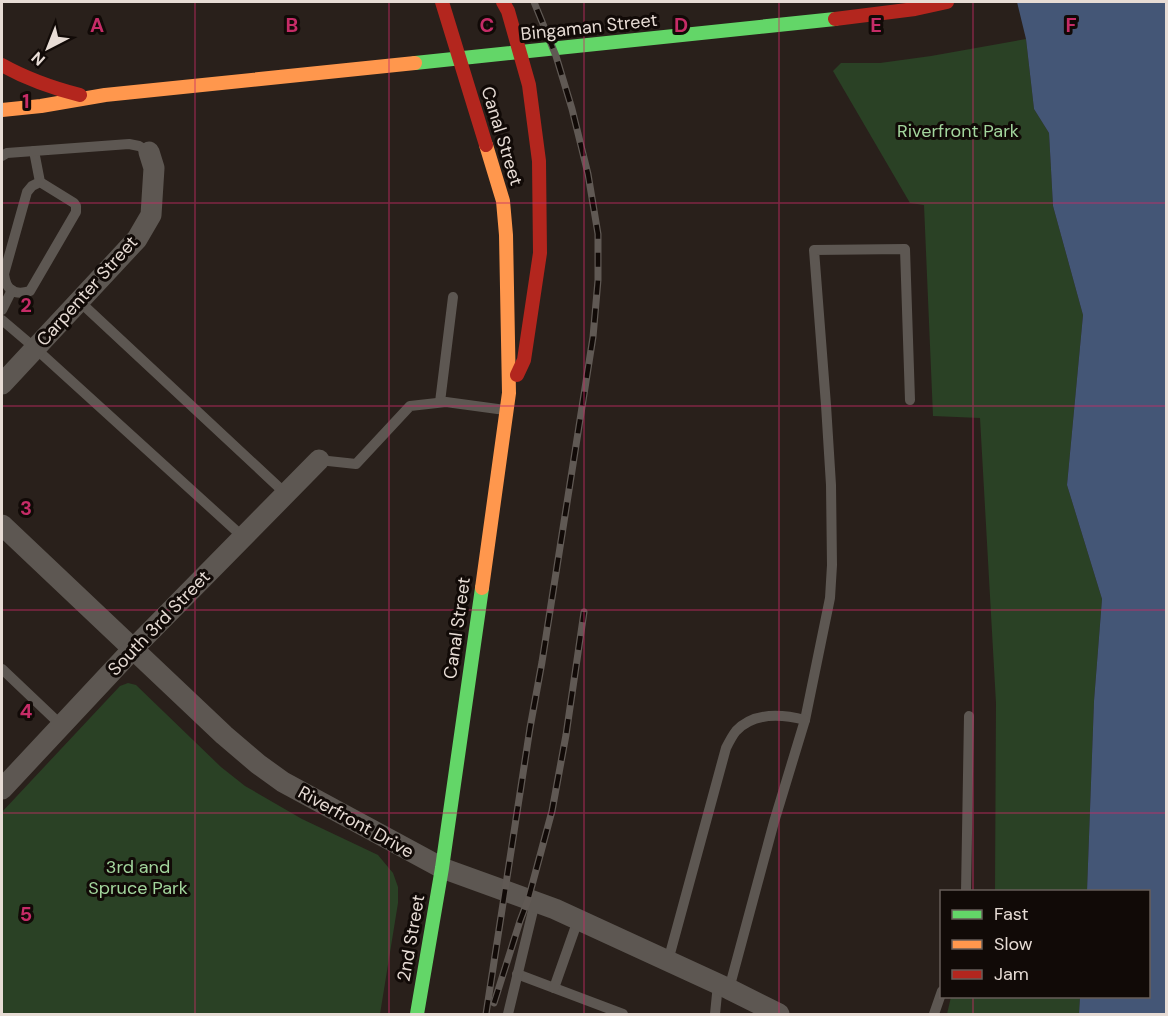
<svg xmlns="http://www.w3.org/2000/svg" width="1168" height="1016" viewBox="0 0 1168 1016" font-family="'DM Sans',sans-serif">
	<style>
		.green { fill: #2a4125 }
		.water { fill: #445676 }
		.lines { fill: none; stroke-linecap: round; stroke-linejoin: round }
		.lane { stroke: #5d5752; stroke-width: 10 }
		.street { stroke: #5d5752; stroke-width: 21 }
		.fast { stroke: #63d668; stroke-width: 14 }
		.slow { stroke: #ff974d; stroke-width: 14 }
		.jam { stroke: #b3261e; stroke-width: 14 }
		.rail-casing { stroke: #605954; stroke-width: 7 }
		.rail { stroke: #110a07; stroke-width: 4.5; stroke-dasharray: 14; stroke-linecap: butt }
		.grid { fill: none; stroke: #c62c67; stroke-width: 1.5; stroke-opacity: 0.55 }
		.labels { text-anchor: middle; stroke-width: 6; stroke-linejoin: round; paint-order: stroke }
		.street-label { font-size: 18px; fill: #e7dcd5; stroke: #110a07 }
		.park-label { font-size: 18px; fill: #a3d69d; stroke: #110a07 }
		.grid-label { font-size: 20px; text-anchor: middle; font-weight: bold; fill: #c62c67; stroke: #110a07; stroke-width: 6; stroke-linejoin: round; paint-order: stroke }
	</style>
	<rect width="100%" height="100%" fill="#29201b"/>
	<g class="green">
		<path d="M1026,39L1034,109L1049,133L1053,206L1083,315L1067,485L1102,599L1094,701L1087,891H995L996,703L980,418L933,416L924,205L910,203L833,71L841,63H880L931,56Z"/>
		<path d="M128,683L136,685L221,767L245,786L302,819L378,855L393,873L398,887V903L380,1014H2V812L120,686Z"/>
		<path d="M951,997H1080L1079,1014H947Z"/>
	</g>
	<path class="water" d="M1017,2H1166V1014H1079L1080,997L1148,996V892L1087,891L1094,701L1102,599L1067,485L1083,315L1053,206L1049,133L1034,109L1026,39Z"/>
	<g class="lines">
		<g class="lane">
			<path d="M34,151L40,182L74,203L76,206V212L30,291C14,296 6,290 4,274L27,192L32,186L40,182"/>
			<path d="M2,156L7,153L129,144L139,146L149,152"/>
			<path d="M79,301L286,494"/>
			<path d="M2,310L12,290"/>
			<path d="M2,320L35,348L243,537"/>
			<path d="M440,402L453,297"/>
			<path d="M319,460L356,464L410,406L446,402L505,410"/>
			<path d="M2,669L61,725"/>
			<path d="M805,720L830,598L832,565L831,485L826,405L814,250L905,249L910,400"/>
			<path d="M966,892L969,716"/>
			<path d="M668,961L726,748C729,742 732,736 736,731C754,712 782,714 805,720L774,822L729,989"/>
			<path d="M517,974L623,1014"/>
			<path d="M554,988L578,920"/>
			<path d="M508,1014L535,902"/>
			<path d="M715,1014L718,984"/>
			<path d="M934,1014L942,991"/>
		</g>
		<g class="street">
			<path d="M2,384L137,239L151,215L154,168L149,152"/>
			<path d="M2,525L224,735L258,764L283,782L442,868L555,909L729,989L779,1014"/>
			<path d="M2,789L132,650L319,460"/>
		</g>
		<g class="fast">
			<path d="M415,63L835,19"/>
			<path d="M417,1014L442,868L482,588"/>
		</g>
		<g class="slow">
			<path d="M2,110L41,106L105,95L415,63"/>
			<path d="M482,588L509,393L506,235L503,201L486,145"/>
		</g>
		<g class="jam">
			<path d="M442,2L486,145"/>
			<path d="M503,2L508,11L529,85L539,161L540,253L524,360L517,375"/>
			<path d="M835,19L915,9L947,2"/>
			<path d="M2,65C27,79 53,88 80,95"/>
		</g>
		<g class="rail-casing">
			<g id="rail">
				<path d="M494,1003L520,921L528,900L552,811L566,735L584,612"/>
				<path d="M486,1014L530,728L542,662L593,337L598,280V234L588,174L572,109L556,56L534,2"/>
			</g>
		</g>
		<use href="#rail" class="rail"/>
	</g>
	<path class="grid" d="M195,2V1014M389,2V1014M584,2V1014M779,2V1014M973,2V892M2,203H1166M2,406H1166M2,610H1166M2,813H1166M973,996V1014"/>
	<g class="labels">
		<g class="street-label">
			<text transform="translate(589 27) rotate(-6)" y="6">Bingaman Street</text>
			<text transform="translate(502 136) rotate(73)" y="6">Canal Street</text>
			<text transform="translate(87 291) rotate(-48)" y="6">Carpenter Street</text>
			<text transform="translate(159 623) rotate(-46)" y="6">South 3rd Street</text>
			<text transform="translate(457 628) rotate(-82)" y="6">Canal Street</text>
			<text transform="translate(356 822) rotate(29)" y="6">Riverfront Drive</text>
			<text transform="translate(411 938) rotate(-80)" y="6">2nd Street</text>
		</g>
		<g class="park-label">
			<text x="958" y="137">Riverfront Park</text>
			<text x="138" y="873">3rd and<tspan x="138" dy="21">Spruce Park</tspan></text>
		</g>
	</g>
	<g class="grid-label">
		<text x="97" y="32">A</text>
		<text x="292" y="32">B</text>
		<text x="487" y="32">C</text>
		<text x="681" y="32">D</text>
		<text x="876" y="32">E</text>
		<text x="1071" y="32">F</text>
		<text x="26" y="108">1</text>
		<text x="26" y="312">2</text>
		<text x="26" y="515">3</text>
		<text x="26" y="718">4</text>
		<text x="26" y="921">5</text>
	</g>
	<rect width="1168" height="1016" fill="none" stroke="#e7dcd5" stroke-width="6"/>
	<rect x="940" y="890" width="210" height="108" fill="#110a07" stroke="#675e59" stroke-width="1.5"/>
	<rect x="952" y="910" width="30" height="9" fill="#63d668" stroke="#675e59" stroke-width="1.5"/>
	<text x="994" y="920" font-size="18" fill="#e7dcd5">Fast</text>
	<rect x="952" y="940" width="30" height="9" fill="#ff974d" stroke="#675e59" stroke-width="1.5"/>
	<text x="994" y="950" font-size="18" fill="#e7dcd5">Slow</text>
	<rect x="952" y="970" width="30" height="9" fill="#b3261e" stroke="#675e59" stroke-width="1.5"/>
	<text x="994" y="980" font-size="18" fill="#e7dcd5">Jam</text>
	<g transform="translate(48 48) rotate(222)" stroke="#110a07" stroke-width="4.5" paint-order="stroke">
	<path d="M0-4.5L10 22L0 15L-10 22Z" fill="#e7dcd5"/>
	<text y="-9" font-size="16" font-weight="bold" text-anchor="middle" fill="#e7dcd5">N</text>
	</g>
</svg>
